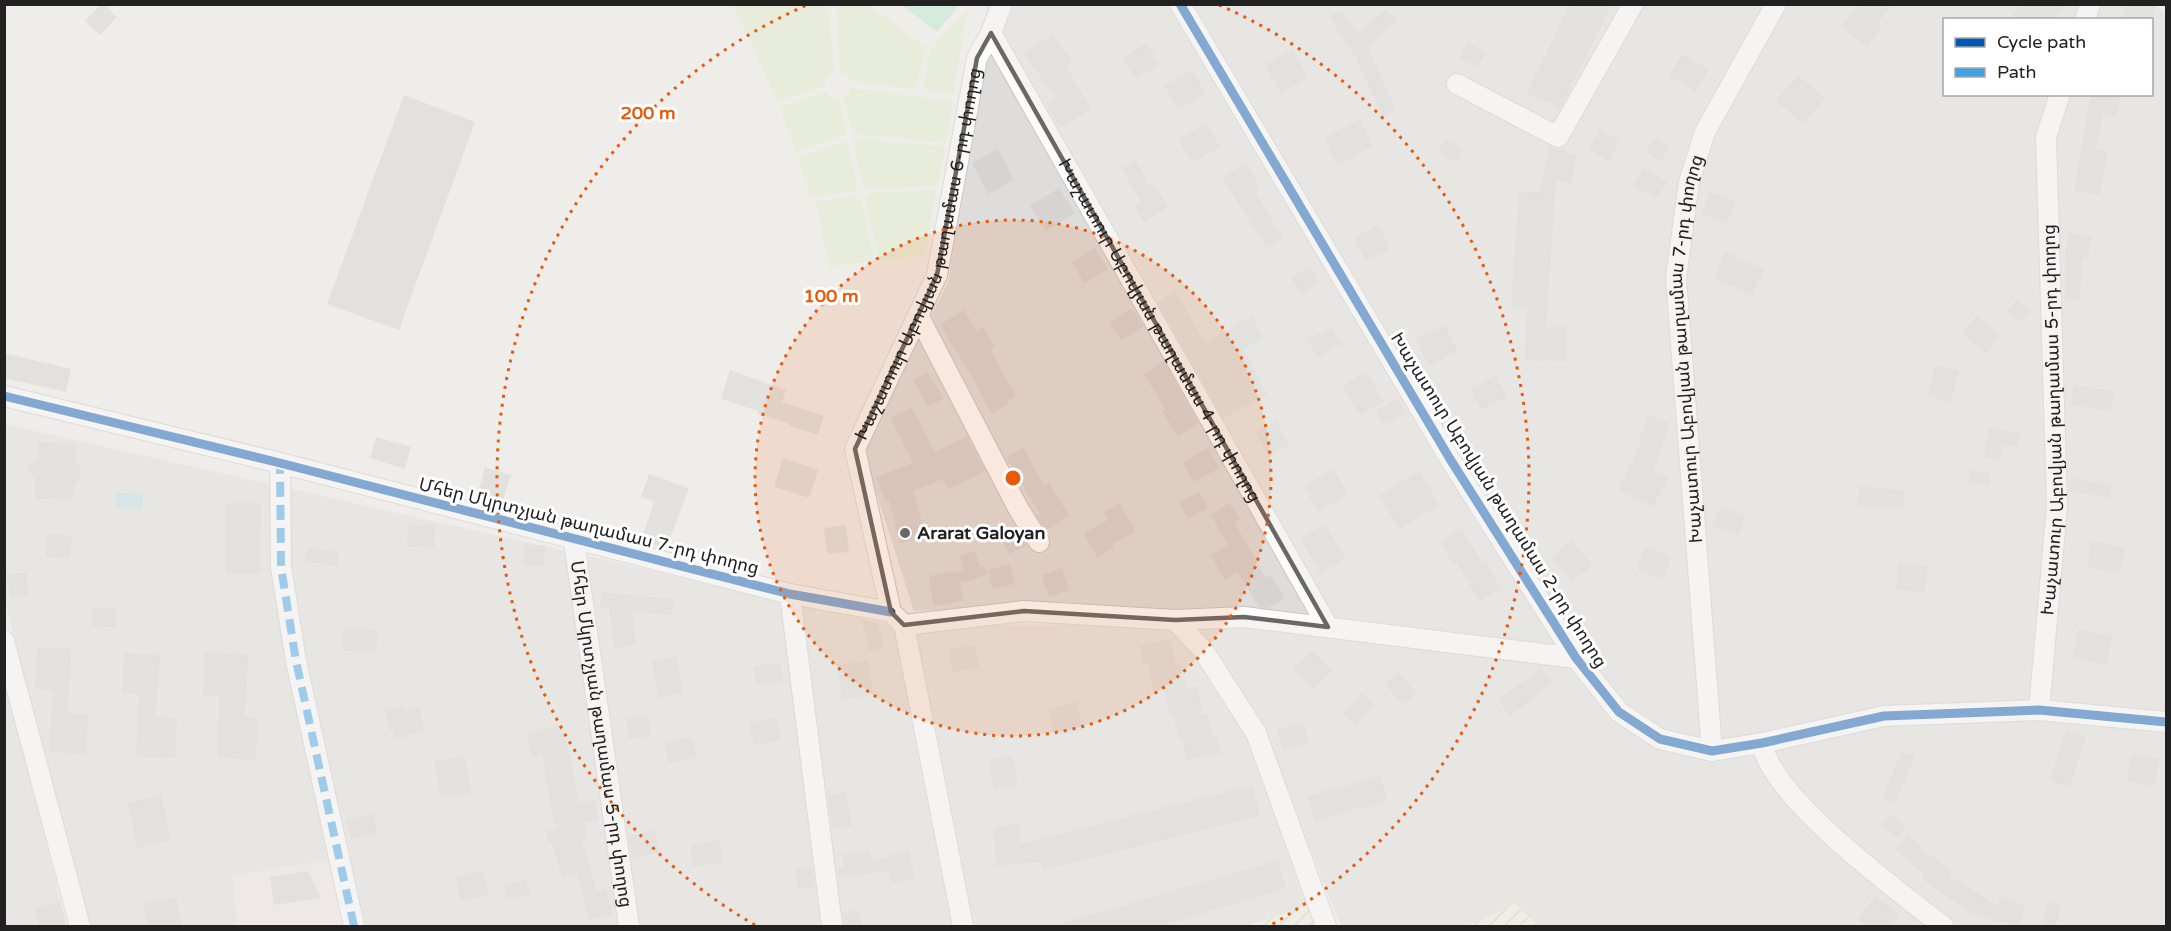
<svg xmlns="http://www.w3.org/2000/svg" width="2171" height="931" viewBox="0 0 2171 931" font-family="'Varela Round','Noto Sans Armenian',sans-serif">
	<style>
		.residential { fill: #dedddb; fill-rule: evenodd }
		.industrial { fill: #ede2e9 }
		.farmland { fill: url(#farmland-furrows) }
		.grass { fill: #ddedc8 }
		.pitch { fill: #b3e8d1 }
		.water { fill: #bcdce4 }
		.building { fill: #d6d3d1 }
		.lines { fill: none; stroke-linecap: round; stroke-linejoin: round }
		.minor-casing { stroke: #c8c7c6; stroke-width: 22 }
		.minor { stroke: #fdfcfc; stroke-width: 20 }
		.quiet { stroke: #3ea2ea; stroke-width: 8; stroke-dasharray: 15 8; stroke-linecap: butt }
		.cycleway-casing { stroke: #fff; stroke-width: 13 }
		.cycleway { stroke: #0057b8; stroke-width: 9 }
		.marked { fill: none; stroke: #696867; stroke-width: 4.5; stroke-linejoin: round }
		.ring { fill: none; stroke: #e8590c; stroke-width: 3; stroke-dasharray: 3 6 }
		.poi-dot { fill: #696867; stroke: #fff; stroke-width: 2 }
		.labels { text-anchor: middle; stroke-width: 6; stroke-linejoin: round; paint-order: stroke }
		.street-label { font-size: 18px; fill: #212121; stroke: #fff }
		.poi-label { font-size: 18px; font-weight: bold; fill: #212121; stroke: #fff; text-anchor: start }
		.centre { fill: #e8590c; stroke: #fff; stroke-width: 3 }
		.ring-label { font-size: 18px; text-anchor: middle; font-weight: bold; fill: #e8590c; stroke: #fff; stroke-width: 6; stroke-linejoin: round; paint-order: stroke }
	</style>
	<defs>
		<pattern id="farmland-furrows" width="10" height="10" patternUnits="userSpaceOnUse" patternTransform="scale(1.5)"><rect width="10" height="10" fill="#efefdd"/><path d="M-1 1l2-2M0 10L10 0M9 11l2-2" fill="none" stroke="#cdcdbd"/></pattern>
	</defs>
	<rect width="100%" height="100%" fill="#efedea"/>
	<g class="residential">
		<path d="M987,5H2156L2166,14V926H1341L1310,849L1253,740L1318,926H87L5,601L4,424L892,625H1175L1188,613L1062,602L914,611L862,448L948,283ZM1944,20H2152V94H1944Z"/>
		<path d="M5,677L67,926H5Z"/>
	</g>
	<path class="industrial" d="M330,860L345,926H237L233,875Z"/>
	<g class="farmland">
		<path d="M1515,904L1540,926H1469Z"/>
		<path d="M1309,905L1318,926H1246Z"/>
	</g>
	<g class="grass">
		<path d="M734,5H828L834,73L826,79L825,86L778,102L735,10Z"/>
		<path d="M836,5H869L926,48L916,87L913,89L850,81L847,77L840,73Z"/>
		<path d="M968,8L953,94L926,91L923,86L931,49Z"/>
		<path d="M851,88L953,101L946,142L853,134L843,98L849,94Z"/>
		<path d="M826,91L829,97L839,100L847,134L796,152L780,108Z"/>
		<path d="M856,139L945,146L938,186L867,189L866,186L862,185L853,145V141Z"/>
		<path d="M845,141L848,142L857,186L854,191L810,197L798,157Z"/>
		<path d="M936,190L925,255L879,261L865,199L868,197V193Z"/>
		<path d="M854,196L857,199L861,200L874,261L829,267L816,202Z"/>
	</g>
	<path class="pitch" d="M902,5H959L937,32Z"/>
	<path class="water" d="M116,492L143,494L142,509L115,507Z"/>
	<g class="building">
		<path d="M101,4H104L117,17L100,35L85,21Z"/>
		<path d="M1570,4H1612L1560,109L1527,93Z"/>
		<path d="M1859,4H1893L1877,24L1882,28L1867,48L1841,27Z"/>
		<path d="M2021,4H2065L2053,20H2010Z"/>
		<path d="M2126,4H2156L2151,20H2121Z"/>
		<path d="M1342,9L1358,34L1386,9L1397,21L1368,48L1396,109L1382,117L1356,57L1329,17Z"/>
		<path d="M1053,34L1072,62L1066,66L1091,109L1060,128L1046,103L1055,98L1024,53Z"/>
		<path d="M1468,42L1486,52L1477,67L1460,58Z"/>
		<path d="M1147,43L1160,64L1136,79L1122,58Z"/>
		<path d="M1293,49L1308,78L1280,93L1265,64Z"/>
		<path d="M1682,54L1709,69L1696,92L1669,76Z"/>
		<path d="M1193,70L1206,94L1177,110L1164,85Z"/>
		<path d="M1798,75L1825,98L1803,124L1776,101Z"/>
		<path d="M2091,94L2120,97L2116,117L2103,115L2096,149L2108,151L2100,195L2074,191Z"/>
		<path d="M404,95L475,122L399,330L327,304Z"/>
		<path d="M1360,119L1373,146L1338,165L1324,138Z"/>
		<path d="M1207,123L1220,147L1191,163L1178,139Z"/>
		<path d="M1600,129L1620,140L1609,161L1589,150Z"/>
		<path d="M1655,138L1670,147L1661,161L1646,152Z"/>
		<path d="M1445,139L1464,148L1457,162L1438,152Z"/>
		<path d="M1550,146L1577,155L1571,183L1556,180L1546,327H1567V361L1525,360L1526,309L1511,308L1519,191L1539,193Z"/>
		<path d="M998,149L1014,180L988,194L972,163Z"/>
		<path d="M1136,160L1150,187L1154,184L1168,207L1144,222L1134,205L1141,201L1121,168Z"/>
		<path d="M1246,163L1260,188L1255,191L1283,238L1266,248L1222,177Z"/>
		<path d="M1643,168L1667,182L1656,199L1633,185Z"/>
		<path d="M1059,188L1075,213L1046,231L1030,206Z"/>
		<path d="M1711,191L1736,202L1726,224L1701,214Z"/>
		<path d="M1378,225L1390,249L1366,261L1354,238Z"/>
		<path d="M2068,233L2091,236L2088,258L2082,257L2080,300H2065V255Z"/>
		<path d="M1095,248L1108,269L1084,283L1072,262Z"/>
		<path d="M1726,252L1764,270L1751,296L1714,278Z"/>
		<path d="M1311,265L1320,283L1301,294L1291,277Z"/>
		<path d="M1176,291L1205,343L1252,316L1263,337L1244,349L1267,395L1223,418L1157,302Z"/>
		<path d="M2016,300L2031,310L2022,322L2007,312Z"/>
		<path d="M1131,308L1144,326L1121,340L1110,322Z"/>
		<path d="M964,310L977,331L983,327L995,347L990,350L1016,396L1008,400L1009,404L992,413L976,385L977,384L940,325Z"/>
		<path d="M1976,316L2001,335L1987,354L1962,334Z"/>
		<path d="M1445,325L1458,351L1429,366L1416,339Z"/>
		<path d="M1331,327L1341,344L1318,358L1307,340Z"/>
		<path d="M4,353L71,369L66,392L4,378Z"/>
		<path d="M1164,361L1198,423L1178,436L1162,411L1165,409L1144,374Z"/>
		<path d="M1935,365L1959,371L1951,402L1928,396Z"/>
		<path d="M730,370L786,390L782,402L824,416L818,435L789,426L790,424L757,413L758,411L721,399Z"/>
		<path d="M928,372L943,399L928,407L913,380Z"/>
		<path d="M1366,372L1384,401L1360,415L1342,386Z"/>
		<path d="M1496,375L1507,397L1481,410L1470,389Z"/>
		<path d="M2074,385L2114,391L2111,411L2070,405Z"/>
		<path d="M1398,399L1406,413L1384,425L1376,411Z"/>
		<path d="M912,407L935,452L967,436L985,471L948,489L943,479L913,491L926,536L900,543L889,500L886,501L876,477L913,463L891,418Z"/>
		<path d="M1649,415L1670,423L1653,471L1668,478L1653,507L1618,490L1641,444L1638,443Z"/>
		<path d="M1276,420L1290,445L1269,457L1255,432Z"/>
		<path d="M1989,428L2020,433L2018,447L2002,445L2000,460L1984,457Z"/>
		<path d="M376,437L411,447L405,469L370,458Z"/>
		<path d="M39,442L77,444L76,460L82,473L73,488V500L35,499V479L26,468L38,458Z"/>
		<path d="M1024,448L1044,486L1049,483L1069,516L1046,530L1036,515L1040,514L1006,457Z"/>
		<path d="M1208,448L1219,468L1194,482L1183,462Z"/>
		<path d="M783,458L818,470L809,498L774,487Z"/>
		<path d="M485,467L511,475L503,500L478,493Z"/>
		<path d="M1333,469L1348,494L1318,512L1303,486Z"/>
		<path d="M1971,470L1991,474L1989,487L1969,483Z"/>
		<path d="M1419,471L1439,505L1399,529L1379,496Z"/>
		<path d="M649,474L689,488L666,549L641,541L654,502L641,497Z"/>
		<path d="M2071,478L2112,485L2109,498L2069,491Z"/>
		<path d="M1859,486L1905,490L1903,510L1857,506Z"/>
		<path d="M1199,492L1208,508L1188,519L1179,503Z"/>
		<path d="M226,503H261L260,574H226Z"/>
		<path d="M1120,503L1135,531L1112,544L1114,547L1097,557L1084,533L1108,520L1104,512Z"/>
		<path d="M1230,503L1240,519L1234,522L1266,578L1271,575L1285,598L1268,608L1259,607L1238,572L1225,580L1211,555L1228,545L1211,515Z"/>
		<path d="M1721,506L1746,517L1738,536L1712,525Z"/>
		<path d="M408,524L435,525L434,548L407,547Z"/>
		<path d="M1326,524L1345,559L1320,573L1300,538Z"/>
		<path d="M846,525L849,552L827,554L824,528Z"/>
		<path d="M1015,526L1027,545L1009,554L999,533Z"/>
		<path d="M1462,528L1482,563L1485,561L1501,588L1479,601L1456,562L1453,564L1440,541Z"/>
		<path d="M48,533L72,536L69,559L45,557Z"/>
		<path d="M1572,540L1592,566L1571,582L1551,557Z"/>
		<path d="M2091,541L2125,547L2120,573L2087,568Z"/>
		<path d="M524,545H545L544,566H523Z"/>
		<path d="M1646,546L1672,556L1663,580L1637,570Z"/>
		<path d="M307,548L339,552L337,566L305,562Z"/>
		<path d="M975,551L980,567L985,566L987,575L960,583L964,600L934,606L929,576L964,570L960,556Z"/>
		<path d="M1899,562L1928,565L1925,593L1896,590Z"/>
		<path d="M1010,564L1015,584L993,589L988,570Z"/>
		<path d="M1062,568L1069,590L1049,597L1042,575Z"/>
		<path d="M26,572L29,595L10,597L7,574Z"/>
		<path d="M602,592L674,599L672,615L632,612L636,645L614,648L609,608H600Z"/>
		<path d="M93,607L117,609L116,628L91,626Z"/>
		<path d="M861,619L878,624L884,647L869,651Z"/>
		<path d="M343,627L378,629L376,653L342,651Z"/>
		<path d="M2078,629L2112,636L2107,665L2073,658Z"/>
		<path d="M1170,639L1176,665L1181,664L1186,689L1197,687L1203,714L1207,713L1213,738L1218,737L1222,753L1187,761L1182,738L1179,739L1173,715H1170L1165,689L1153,691L1148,664L1144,665L1140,646Z"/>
		<path d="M975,645L979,667L953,672L949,650Z"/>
		<path d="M37,647L71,649L68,713L88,714L86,754L49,752L53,690L35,689Z"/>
		<path d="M1312,650L1332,671L1313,690L1293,670Z"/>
		<path d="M205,651L248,654L245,716L258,717L256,760L217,758L219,696L203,695Z"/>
		<path d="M124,653L160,655L156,717L177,718L175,758L136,757L139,694L122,693Z"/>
		<path d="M677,656L683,693L658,698L652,660Z"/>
		<path d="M868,661L873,695L842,700L837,665Z"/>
		<path d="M780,662L783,681L757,686L753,667Z"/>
		<path d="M1541,668L1553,683L1510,716L1498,700Z"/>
		<path d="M1398,672L1417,694L1403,705L1385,684Z"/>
		<path d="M1361,693L1375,705L1356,726L1342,714Z"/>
		<path d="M1077,702L1083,730L1054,736L1048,709Z"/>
		<path d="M404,705L405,709L419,706L425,732L395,739L393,731H390L385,709Z"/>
		<path d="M648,716L651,736L629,739L626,718Z"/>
		<path d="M776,717L781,740L754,745L749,723Z"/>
		<path d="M1303,722L1310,742L1283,751L1276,730Z"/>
		<path d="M562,725L572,765L578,803L595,800L599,821L585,823L587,837L581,838L597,891L606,889L613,914L589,920L577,873L562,878L552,842L548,843L546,830L560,828L553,821L542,755L532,757L527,732Z"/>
		<path d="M2066,730L2086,736L2070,787L2050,781Z"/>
		<path d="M692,737L696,758L668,763L665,742Z"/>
		<path d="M1902,751L1915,756L1895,803L1882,798Z"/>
		<path d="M2132,754L2160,759L2154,786L2127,781Z"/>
		<path d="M1012,755L1018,786L994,790L989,759Z"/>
		<path d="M465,756L471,793L441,798L434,761Z"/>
		<path d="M1380,775L1388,801L1362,809L1361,807L1316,822L1307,796L1334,787V790Z"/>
		<path d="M1252,785L1260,816L1043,870L1041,862L996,866L993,827L1019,824L1021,843Z"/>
		<path d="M846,792L852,826L832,830L828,795Z"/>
		<path d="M161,795L171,840L137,848L128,803Z"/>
		<path d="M373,814L377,834L351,840L346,819Z"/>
		<path d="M1890,814L1906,826L1898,838L1881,826Z"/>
		<path d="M655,830L660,852L632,858L628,836Z"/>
		<path d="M1908,834L1923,848L1921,849L1952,870L1949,875L1997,906L2000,897L2025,906L2020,921L2026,927H2012L1975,913L1973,915L1922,879L1924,875L1895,849Z"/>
		<path d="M719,840L723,862L693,867L690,845Z"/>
		<path d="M870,850L871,860L909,851L915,878L892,883L889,871L838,878L837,868L844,867L842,854Z"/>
		<path d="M1278,860L1286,888L1255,898L1159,927H1063L1062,923Z"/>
		<path d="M812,867L814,888L797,889L796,869Z"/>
		<path d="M483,870L488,895L461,901L456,876Z"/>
		<path d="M308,871L320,898L274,905L270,877Z"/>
		<path d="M526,880L530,895L507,899L504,884Z"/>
		<path d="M1875,896L1899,914L1890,927H1868L1858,919Z"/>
		<path d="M176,897L183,927H148L143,904Z"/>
		<path d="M60,901L66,927H39L35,908Z"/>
		<path d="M2048,901L2062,906L2055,927L2041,924Z"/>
		<path d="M859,910L862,927H844L842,912Z"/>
	</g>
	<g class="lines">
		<g class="minor-casing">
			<g id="minor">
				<path d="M1180,4L1450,459L1576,658L1619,712L1660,739L1712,751L1762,743L1884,716L2039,710L2166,722"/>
				<path d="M2085,20L2090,4"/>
				<path id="s1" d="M991,33L1328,627"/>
				<path d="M1457,84L1558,137L1633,4"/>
				<path d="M918,315L1018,508L1039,542"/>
				<path d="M4,396L280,463L790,594L891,612"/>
				<path d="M280,463L281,567L296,661L354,926"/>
				<path id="s2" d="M574,541L629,926"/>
				<path d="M790,594L832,926"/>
				<path id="s3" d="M891,612L855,449L937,275L977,58L991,33L1002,4"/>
				<path d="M895,616L904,625L963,926"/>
				<path d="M1175,620L1244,617L1576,658"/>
				<path d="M904,625L1024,611L1175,620L1203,650L1256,733L1326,926"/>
				<path d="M4,641L80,926"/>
				<path id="s4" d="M2039,710L2057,506L2046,137L2060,94"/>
				<path d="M1762,743C1771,798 1898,891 1943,926"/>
				<path id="s5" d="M1712,751L1676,278L1689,182L1705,132L1776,4"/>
			</g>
		</g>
		<use href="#minor" class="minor"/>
		<path class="quiet" d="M276,462L280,463L281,567L296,661L354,926"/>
		<g class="cycleway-casing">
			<g id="cycleway">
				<path d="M1180,4L1450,459L1576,658L1619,712L1660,739L1712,751L1762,743L1884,716L2039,710L2166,722"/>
				<path d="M4,396L280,463L790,594L891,612"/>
			</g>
		</g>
		<use href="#cycleway" class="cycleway"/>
	</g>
	<path d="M0 0H2171V931H0ZM991,33L1328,627L1244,617L1175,620L1024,611L904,625L891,612L855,449L937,275L977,58Z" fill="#efedea" fill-opacity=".55" fill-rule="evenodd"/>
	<path class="marked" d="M991,33L1328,627L1244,617L1175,620L1024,611L904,625L891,612L855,449L937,275L977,58Z"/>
	<circle cx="1013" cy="478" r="258" fill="#e8590c" fill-opacity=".12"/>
	<g class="ring">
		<circle cx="1013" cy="478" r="258"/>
		<path d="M755 925A516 516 0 0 1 807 5M1219 5A516 516 0 0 1 1271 925"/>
	</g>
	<circle class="poi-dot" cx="905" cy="533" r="6"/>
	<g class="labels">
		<g class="street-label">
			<text dy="6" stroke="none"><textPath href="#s3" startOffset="374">Խաչատուր Աբովյան թաղամաս 6-րդ փողոց</textPath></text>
			<text dy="6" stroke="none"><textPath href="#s1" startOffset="342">Խաչատուր Աբովյան թաղամաս 4-րդ փողոց</textPath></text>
			<text dy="6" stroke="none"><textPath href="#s5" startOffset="404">Խաչատուր Աբովյան թաղամաս 7-րդ փողոց</textPath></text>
			<text dy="6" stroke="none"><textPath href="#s4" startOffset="291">Խաչատուր Աբովյան թաղամաս 5-րդ փողոց</textPath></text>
			<text transform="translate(1499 500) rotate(58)" y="6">Խաչատուր Աբովյան թաղամաս 2-րդ փողոց</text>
			<text transform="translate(589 526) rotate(14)" y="6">Մհեր Մկրտչյան թաղամաս 7-րդ փողոց</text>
			<text dy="6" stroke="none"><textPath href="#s2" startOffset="195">Մհեր Մկրտչյան թաղամաս 5-րդ փողոց</textPath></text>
		</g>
		<g class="poi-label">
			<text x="917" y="539">Ararat Galoyan</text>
		</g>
	</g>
	<circle cx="1013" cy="478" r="9" class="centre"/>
	<g class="ring-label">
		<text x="648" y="119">200 m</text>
		<text x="831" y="302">100 m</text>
	</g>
	<rect width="2171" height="931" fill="none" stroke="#212121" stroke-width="12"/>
	<rect x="1943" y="18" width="210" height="78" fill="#ffffff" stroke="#a6a6a6" stroke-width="1.5"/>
	<rect x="1955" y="38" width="30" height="9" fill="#0057b8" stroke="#a6a6a6" stroke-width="1.5"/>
	<text x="1997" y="48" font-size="18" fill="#212121">Cycle path</text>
	<rect x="1955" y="68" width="30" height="9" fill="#3ea2ea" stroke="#a6a6a6" stroke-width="1.5"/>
	<text x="1997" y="78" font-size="18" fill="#212121">Path</text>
</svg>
